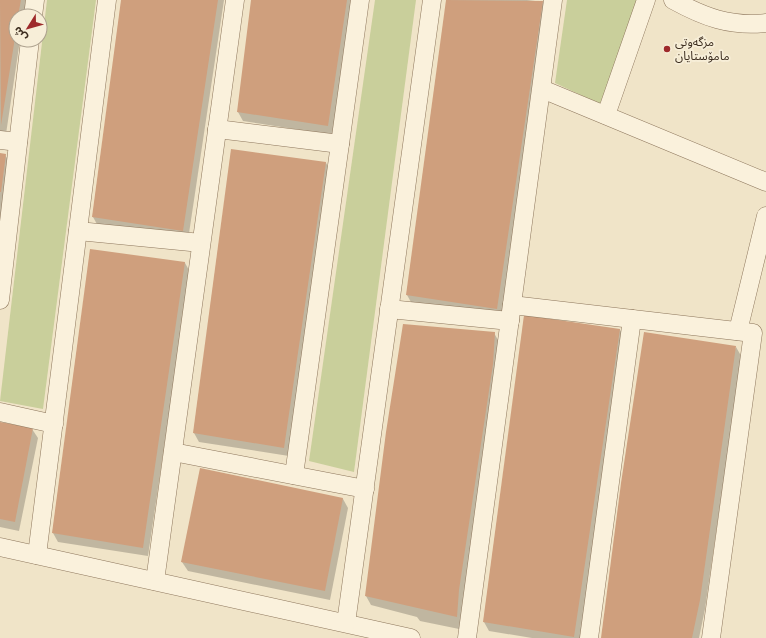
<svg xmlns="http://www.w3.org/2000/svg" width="766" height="638" viewBox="0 0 766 638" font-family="'Playfair Display','Noto Sans Arabic',serif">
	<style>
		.green { fill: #c9cf9b }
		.shadow { fill: #0003 }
		.building { fill: #cf9f7d }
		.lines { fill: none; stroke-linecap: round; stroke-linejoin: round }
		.minor-casing { stroke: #8d765c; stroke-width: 19 }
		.minor { stroke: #faf1dc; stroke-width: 18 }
		.poi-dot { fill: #9e2a2b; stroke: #f7eed8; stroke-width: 1.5 }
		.labels { text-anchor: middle; stroke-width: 3.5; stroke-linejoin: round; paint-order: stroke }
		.poi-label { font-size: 12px; fill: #3d2e20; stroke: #f7eed8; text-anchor: start }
	</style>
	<rect width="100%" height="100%" fill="#f0e4c8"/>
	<g class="green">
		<path d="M47,0H96L43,409L0,401Z"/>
		<path d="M375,0H416L354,472L309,461Z"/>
		<path d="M567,0H639L600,104L555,83Z"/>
	</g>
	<g class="shadow">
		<path d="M0,0H26L24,16H16V40H20L6,134L0,133Z"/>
		<path d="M122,0H224L188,240L98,226L93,217Z"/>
		<path d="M252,0H353L333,135L243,121L238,112Z"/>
		<path d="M447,0H527L543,2L551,16L502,318L412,304L407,295Z"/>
		<path d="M232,150L326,163L331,172L289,456L199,442L194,433Z"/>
		<path d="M0,154L5,155L11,164L0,237Z"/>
		<path d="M91,250L185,263L190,272L148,556L58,542L53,533Z"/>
		<path d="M525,316L620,330L628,343L621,364L580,638H532L489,631L484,622Z"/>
		<path d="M404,325L494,333L502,347L464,630L420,621L417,617L371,605L366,596Z"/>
		<path d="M736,347L744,361L737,388L705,609L699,638H602Z"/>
		<path d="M0,423L32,429L38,438L19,531L0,527Z"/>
		<path d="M201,470L343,499L348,508L330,600L188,571L182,562Z"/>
	</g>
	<g class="building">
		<path d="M0,0H21L18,16H16L14,44L1,125Z"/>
		<path d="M121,0H218L183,231L92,217Z"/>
		<path d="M251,0H347L328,126L237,112Z"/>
		<path d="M446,0L543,1L497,309L406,295Z"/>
		<path d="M231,149L326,162L284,448L193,433Z"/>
		<path d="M0,153L6,154L1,192H0Z"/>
		<path d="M90,249L185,262L143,548L52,533Z"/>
		<path d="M524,315L620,329L574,637L483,622Z"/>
		<path d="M403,324L495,332L493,364L459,590L457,617L365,596L386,432Z"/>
		<path d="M644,332L736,346L700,600L692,638H601L621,483Z"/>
		<path d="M0,422L33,428L15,522L0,519Z"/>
		<path d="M200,468L343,498L325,591L181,562Z"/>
	</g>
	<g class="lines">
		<g class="minor-casing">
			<g id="minor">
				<path d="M673,0C704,17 730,27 766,23"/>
				<path d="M33,16L35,0"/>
				<path d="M542,89L766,182"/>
				<path d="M606,115L646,0"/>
				<path d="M217,129L340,144"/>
				<path d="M0,140L18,142"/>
				<path d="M78,231L201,243"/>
				<path d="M0,300L30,40"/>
				<path d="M512,305L753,333L711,638"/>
				<path d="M389,309L510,321"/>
				<path d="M738,331L766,216"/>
				<path d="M0,412L54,424"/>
				<path d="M173,452L365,489"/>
				<path d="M294,475L360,0"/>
				<path d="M0,547L411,638"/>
				<path d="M37,555L107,0"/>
				<path d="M155,581L235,0"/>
				<path d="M346,623L432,0"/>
				<path d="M467,638L553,0"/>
				<path d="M589,638L632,319"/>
			</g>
		</g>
		<use href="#minor" class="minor"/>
	</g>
	<circle class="poi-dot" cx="667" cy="49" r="4"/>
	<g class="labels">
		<g class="poi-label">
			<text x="675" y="46">مزگەوتی<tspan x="675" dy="14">مامۆستایان</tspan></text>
		</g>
	</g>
	<g transform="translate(28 28) rotate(233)"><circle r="19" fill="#f7eed8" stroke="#ada18e"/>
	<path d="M0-3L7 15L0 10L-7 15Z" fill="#9e2a2b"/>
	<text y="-6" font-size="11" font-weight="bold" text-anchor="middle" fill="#3d2e20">ش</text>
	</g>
</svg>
